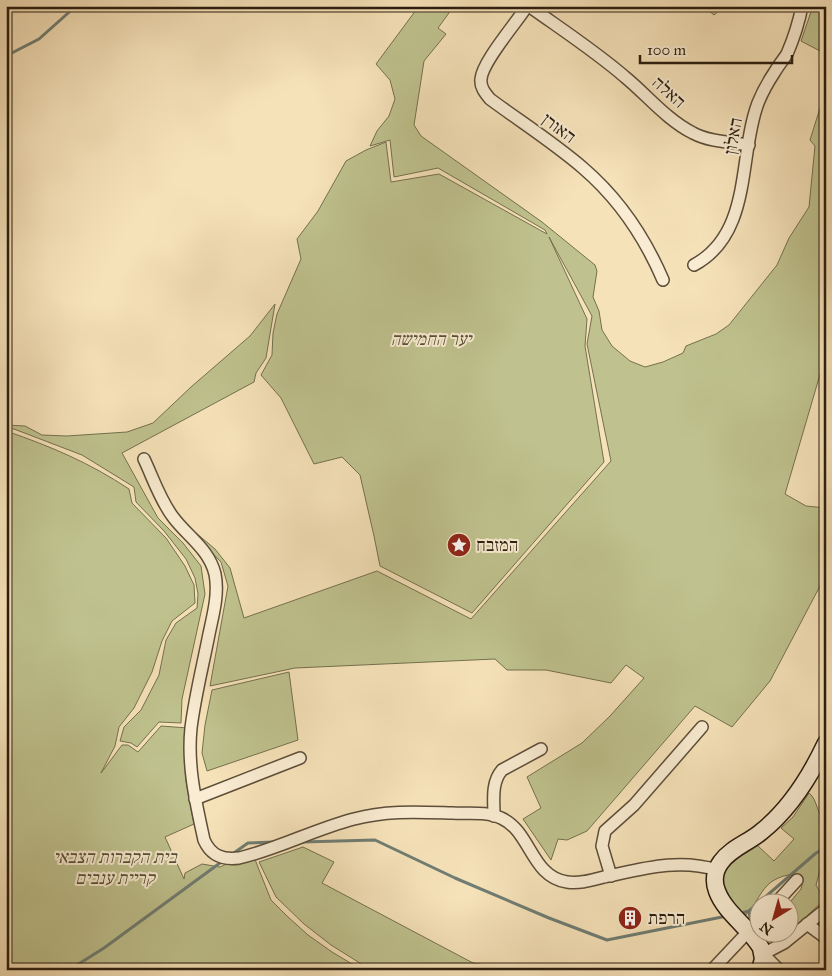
<svg xmlns="http://www.w3.org/2000/svg" width="832" height="976" viewBox="0 0 832 976" font-family="'IM FELL Great Primer','Frank Ruhl Libre',serif">
	<style>
		.green { fill: #bfc28e; stroke: #74704e }
		.lines { fill: none; stroke-linecap: round; stroke-linejoin: round }
		.stream { stroke: #6f7d73; stroke-width: 3 }
		.minor-casing { stroke: #5d4e3a; stroke-width: 14 }
		.secondary-casing { stroke: #2a1d0f; stroke-width: 19 }
		.minor { stroke: #f9ecd2; stroke-width: 11 }
		.secondary { stroke: #f9ecd2; stroke-width: 16 }
		.labels { text-anchor: middle; stroke-width: 4; stroke-linejoin: round; paint-order: stroke }
		.street-label { font-size: 18px; fill: #2a1d0f; stroke: #f9ecd2 }
		.park-label { font-size: 18px; font-style: italic; fill: #574f35; stroke: #f9ecd2 }
		.poi-label { font-size: 18px; fill: #2a1d0f; stroke: #f9ecd2; text-anchor: start }
	</style>
	<rect width="100%" height="100%" fill="#f6e2b9"/>
	<filter id="stains"><feTurbulence type="fractalNoise" baseFrequency=".004" numOctaves="4"/><feColorMatrix values="0 0 0 0 .2 0 0 0 0 .09 0 0 0 0 .02 0 0 0 .5 -.17"/></filter>
	<radialGradient id="worn" r=".72"><stop offset=".6" stop-color="#630" stop-opacity="0"/><stop offset="1" stop-color="#630" stop-opacity=".3"/></radialGradient>
	<g class="green">
		<path d="M419,6H454L438,28L446,34L424,61L414,125L421,136L542,222L595,265L597,271L593,297L599,311L602,330L612,346L630,361L645,367L663,362L683,353L686,346L716,334L729,325L777,265L789,238L809,207L815,146L810,140L826,89V354L785,494L806,506L826,508V588L820,586L770,681L732,727L695,706L587,831L567,840L558,839L551,860L523,819L541,808L527,777L582,743L610,716L644,678L626,665L611,683L546,670H507L495,659L295,668L210,686L228,586L221,562L183,522L215,549L230,568L244,618L377,571L471,619L611,461L587,344L592,316L549,237L587,319L585,346L604,462L472,613L380,566L374,536L360,475L342,457L314,464L281,398L261,375L272,355L273,333L277,314L301,259L297,239L318,211L346,161L366,150L386,142L391,182L439,174L547,234L545,230L438,168L394,177L390,140L370,146L377,131L389,116L395,99L390,80L376,64Z"/>
		<path d="M703,6H725L714,15Z"/>
		<path d="M813,6H826V59L820,51L801,41Z"/>
		<path d="M275,304L266,358L256,373L254,382L122,453L158,518L183,543L201,566L205,594L182,699L181,723L159,722L137,747L131,743L120,741L124,727L141,710L159,675L166,640L176,623L197,608L198,594L195,578L186,559L164,531L136,502L134,487L82,455L14,429H6V425L25,426L42,435L67,436L127,432L153,423L191,387L250,336Z"/>
		<path d="M6,431C50,446 90,463 129,489L132,503L166,538L185,566L194,585L195,603L172,621L162,641L152,672L134,708L119,727L115,746L101,773L122,745H128L138,752L161,726L188,728L186,781L194,824L165,837L184,879L185,873L202,864L220,867L231,862L254,857L271,900L287,916L308,935L332,952L362,970H6V923L11,917L6,922Z"/>
		<path d="M289,672L298,740L207,771L202,753L205,725L212,690Z"/>
		<path d="M809,793C818,800 816,814 826,821V857L821,866L816,885L824,900L790,932L791,901L801,889L803,881L793,874C762,879 764,894 746,915C742,912 737,909 734,906C725,897 716,878 725,867C732,857 747,851 757,845L774,861L794,839L781,828L793,817Z"/>
		<path d="M303,847L334,862L322,883L473,963L523,970H371L331,945L304,924L276,897L259,862Z"/>
	</g>
	<g class="lines">
		<g class="stream">
			<path d="M6,56L39,39L76,6"/>
			<path d="M302,842L375,840L455,878L549,918L607,940L727,916"/>
			<path d="M231,855L248,843L273,842"/>
			<path d="M738,914L749,911"/>
			<path d="M751,924L749,911L816,853L826,848"/>
			<path d="M69,970L104,948L224,860"/>
		</g>
		<g class="minor-casing">
			<g id="minor">
				<path d="M527,6C517,22 482,62 481,79C480,87 485,93 490,99C521,122 554,143 583,168C618,198 645,238 663,280"/>
				<path d="M529,6C561,29 595,51 625,77C647,95 667,120 693,133C710,142 730,142 749,145"/>
				<path d="M694,265C753,233 738,156 758,103C762,93 768,82 774,73C778,66 783,60 787,54C793,40 799,22 802,6"/>
				<path d="M144,459C153,478 160,500 173,517C187,536 209,549 215,574C219,594 213,615 209,634C203,665 195,696 191,728C187,766 196,803 204,840C211,856 223,860 239,858C278,849 315,829 354,819C387,810 419,812 452,813C468,814 487,811 501,818C531,831 531,877 567,882C580,884 592,880 604,877C642,869 678,858 717,870"/>
				<path d="M195,799L300,758"/>
				<path d="M494,816C494,800 491,783 502,770L541,749"/>
				<path d="M611,876L602,846L605,831L634,805L702,727"/>
				<path d="M775,904L797,880"/>
				<path d="M807,924L826,938"/>
				<path d="M712,970L760,919"/>
				<path d="M779,970L763,954L784,943L826,909"/>
			</g>
		</g>
		<g class="secondary-casing">
			<path id="secondary" d="M760,970L763,959L761,948C750,928 725,913 717,891C713,881 715,870 721,862C731,848 748,843 761,832C790,809 810,777 826,743"/>
		</g>
		<use href="#minor" class="minor"/>
		<use href="#secondary" class="secondary"/>
	</g>
	<defs>
		<g id="sight-disc" transform="scale(1.25)"><circle r="9.5" fill="#8f2418" stroke="#f9ecd2"/><path d="M0-6L1.8-2.2L6-1.7L2.9 1.2L3.7 5.4L0 3.3L-3.7 5.4L-2.9 1.2L-6-1.7L-1.8-2.2Z" fill="#fff"/></g>
		<g id="building-disc" transform="scale(1.25)"><circle r="9.5" fill="#8f2418" stroke="#f9ecd2"/><path d="M-4-6H4V6H1V3H-1V6H-4ZM-2.5-4.3h1.7v1.8h-1.7ZM.8-4.3h1.7v1.8H.8ZM-2.5-1h1.7V.8h-1.7ZM.8-1h1.7V.8H.8Z" fill="#fff"/></g>
	</defs>
	<g fill-rule="evenodd">
		<use href="#sight-disc" x="459" y="545"/>
		<use href="#building-disc" x="630" y="918"/>
	</g>
	<g class="labels">
		<g class="street-label">
			<text transform="translate(669 92) rotate(42)" y="6">האלה</text>
			<text transform="translate(559 128) rotate(37)" y="6">האורן</text>
			<text transform="translate(733 136) rotate(-80)" y="6">האלון</text>
		</g>
		<g class="park-label">
			<text x="431" y="345">יער החמישה</text>
			<text x="115" y="863">בית הקברות הצבאי<tspan x="115" dy="21">קריית ענבים</tspan></text>
		</g>
		<g class="poi-label">
			<text x="476" y="551">המזבח</text>
			<text x="648" y="924">הרפת</text>
		</g>
	</g>
	<rect width="832" height="976" fill="none" stroke="#f6e2b9" stroke-width="25"/>
	<rect x="8" y="8" width="817" height="961" fill="none" stroke="#2a1d0f" stroke-width="2.5"/>
	<rect x="12" y="12" width="807" height="951" fill="none" stroke="#2a1d0f"/>
	<g transform="translate(774 918) rotate(217)"><circle r="24" fill="#f9ecd2" stroke="#a69984"/>
	<path d="M0-4L9 19L0 12L-9 19Z" fill="#8f2418"/>
	<text y="-8" font-size="14" font-weight="bold" text-anchor="middle" fill="#2a1d0f">N</text>
	</g>
	<path d="M640 55v8h152v-8" fill="none" stroke="#2a1d0f" stroke-width="2.5"/>
	<text x="647" y="55" font-size="15" fill="#2a1d0f" stroke="#f9ecd2" stroke-width="4" paint-order="stroke">100 m</text>
	<rect width="100%" height="100%" filter="url(#stains)"/>
	<rect width="100%" height="100%" fill="url(#worn)"/>
</svg>
